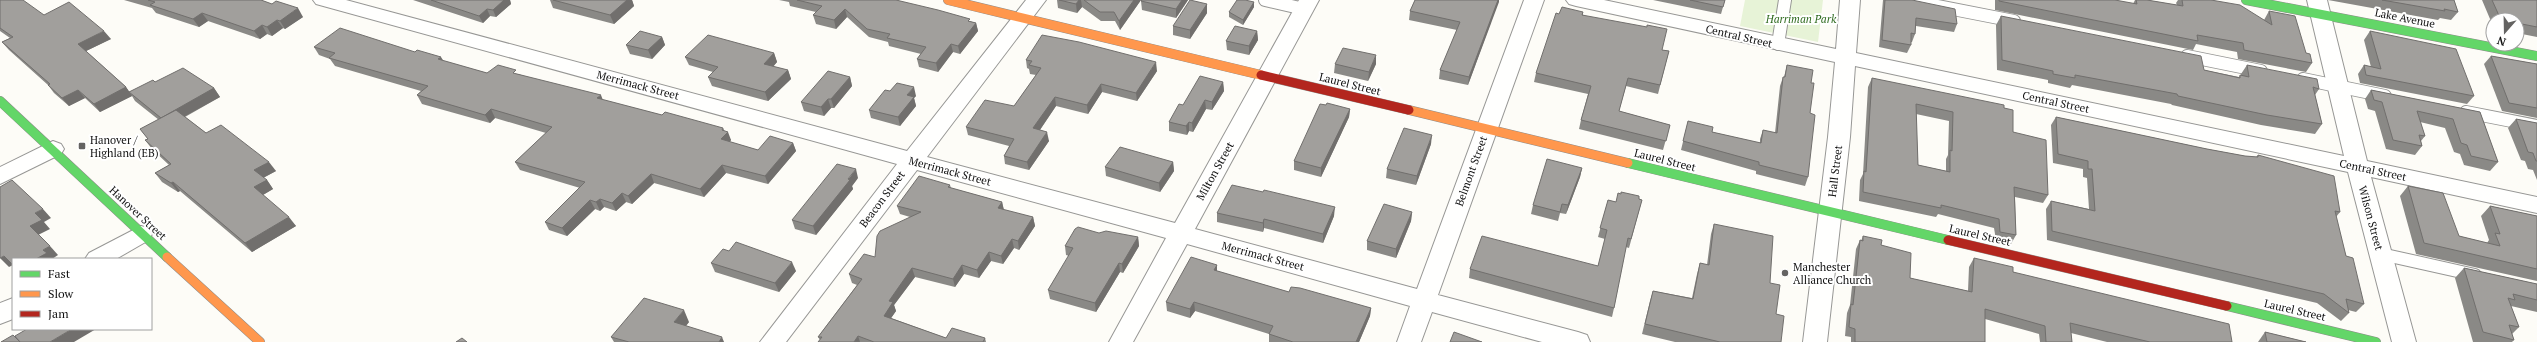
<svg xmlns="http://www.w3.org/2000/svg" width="2537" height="342" viewBox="0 0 2537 342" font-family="'PT Serif',serif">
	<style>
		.green { fill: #e7f3d7 }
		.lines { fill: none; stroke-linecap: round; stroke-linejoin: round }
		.lane-casing { stroke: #979795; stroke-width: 14 }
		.street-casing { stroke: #979795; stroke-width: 2 }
		.fast-casing { stroke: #8e8d8b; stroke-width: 10 }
		.slow-casing { stroke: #8e8d8b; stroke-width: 10 }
		.jam-casing { stroke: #8e8d8b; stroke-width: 10 }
		.lane { stroke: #fffffe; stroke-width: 12 }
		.street { fill: #fffffe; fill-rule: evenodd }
		.fast { stroke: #63d668; stroke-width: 9 }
		.slow { stroke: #ff974d; stroke-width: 9 }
		.jam { stroke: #b3261e; stroke-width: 9 }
		.wall { fill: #8a8986; fill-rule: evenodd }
		.shaded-wall { fill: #716f6d }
		.building { fill: #a19f9c; stroke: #716f6d; fill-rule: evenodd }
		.poi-dot { fill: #646362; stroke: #fff; stroke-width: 1.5 }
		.labels { text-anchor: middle; stroke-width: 4; stroke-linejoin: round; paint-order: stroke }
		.street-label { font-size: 11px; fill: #111; stroke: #fff }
		.park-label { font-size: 11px; font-style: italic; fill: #2f6b1f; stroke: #fff }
		.poi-label { font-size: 11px; fill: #111; stroke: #fff; text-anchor: start }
	</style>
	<rect width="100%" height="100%" fill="#fdfcf7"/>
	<path class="green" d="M1745,0H1823L1818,42L1740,26Z"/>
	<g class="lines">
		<g class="lane-casing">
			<g id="lane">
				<path d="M1265,0L1304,9"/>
				<path d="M1907,0L2014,21"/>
				<path d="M1778,44L1785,0"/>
				<path d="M2187,56L2261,71"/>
				<path d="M2303,79L2385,96"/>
				<path d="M2466,112L2537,126"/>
				<path d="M2381,254L2475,275"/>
			</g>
		</g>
		<g class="street-casing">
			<g id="street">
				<path d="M313,0H346L907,151L1026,0H1046L927,157L1175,223L1299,0H1319L1195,229L1417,289L1524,0H1544L1438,295L1578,332L1587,335L1590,342H1542L1432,312L1421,342H1397L1410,306L1187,244L1133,342H1109L1166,238L917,170L786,342H760L897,164L316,4Z"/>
				<path d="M1566,0H1604L1836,49L1840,0H1860L1856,53L2344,156L2307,0H2327L2367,161L2537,197V213L2371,177L2416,342H2392L2348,172L1855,66L1850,137L1827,342H1803L1828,137L1835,62L1576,6L1569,4Z"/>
				<path d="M53,141L61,144L64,149L61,154L0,184V167Z"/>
				<path d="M141,226L149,228L152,234L149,240L116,259H85L89,253Z"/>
				<path d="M13,298V319L0,324V303Z"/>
			</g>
		</g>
		<g class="fast-casing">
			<g id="fast">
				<path d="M2246,0L2537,56"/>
				<path d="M0,101L167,257"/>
				<path d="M1628,163L1948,240"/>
				<path d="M2227,306L2376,342"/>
			</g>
		</g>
		<g class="slow-casing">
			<g id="slow">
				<path d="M948,0L1261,75"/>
				<path d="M1409,110L1628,163"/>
				<path d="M167,257L260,342"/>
			</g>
		</g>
		<g class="jam-casing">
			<g id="jam">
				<path d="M1261,75L1409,110"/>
				<path d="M1948,240L2227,306"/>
			</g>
		</g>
		<use href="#lane" class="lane"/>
		<use href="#street" class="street"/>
		<use href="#fast" class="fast"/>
		<use href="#slow" class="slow"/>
		<use href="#jam" class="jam"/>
	</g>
	<g class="wall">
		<path d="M0,0L44,15L111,39L86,51L126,87L129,92L155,82L214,88L220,97L185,117L206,133L276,171L263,178L267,180L273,189L263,195L296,226L252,252L180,191L178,192L162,182L155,173L169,165L152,149L145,140L148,139L140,129L159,120L135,101L132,96L100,112L85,98L69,106L54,93L48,85L9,50L2,42L10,38L0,31Z"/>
		<path d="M124,0H261L303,17L285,29L283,28L272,36L267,34L260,39L208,21L199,27L156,13L152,8Z"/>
		<path d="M413,0H510L511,4L496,17L490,16L483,23Z"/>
		<path d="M550,0H632L634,6L614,24L553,8Z"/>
		<path d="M779,0H896L976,23L978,31L960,54L953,52L938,72L919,67L917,59L921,54L889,46L888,42L869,37L847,17L836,29L816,24L813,15L816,12L790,6L789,2Z"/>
		<path d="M1057,0H1141L1120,30L1115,21H1101L1082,7L1077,13L1058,8Z"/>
		<path d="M1142,0H1188L1176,18L1142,10L1141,1Z"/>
		<path d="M1415,0H1499L1468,85L1439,79L1440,70L1457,30L1409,20L1410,11Z"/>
		<path d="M1653,0H1725L1721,14Z"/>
		<path d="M1883,0H1912L1957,24L1954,32L1916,26L1915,34L1912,42H1911V45L1907,53L1879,47Z"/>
		<path d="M1995,0H2115L2133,4L2135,0H2147L2177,5L2176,3L2178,0H2211L2264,20L2269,11L2306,53L2312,63L2306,72L2238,59L2237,52L2196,44L2193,50L1995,10Z"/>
		<path d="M2328,0H2454L2458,12L2451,20L2440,18L2438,20Z"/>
		<path d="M2482,0H2537V37L2517,33V20H2493V26Z"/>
		<path d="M1254,2V7L1243,25L1229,17V12Z"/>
		<path d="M1207,4V13L1190,39L1173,35V26Z"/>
		<path d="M1583,12V15L1662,50L1669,51L1658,94L1626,86L1619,111L1670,125L1663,150L1579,129L1581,120L1588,94L1534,82L1536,73L1559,14Z"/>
		<path d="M2001,16L2204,70L2239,77L2240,75L2241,76V74L2247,65L2319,89L2315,95L2322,124L2315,134L2261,125L2172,105L2171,104L2072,85L2070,88L2048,83V80L1997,70L1996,25Z"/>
		<path d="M1257,31L1258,40L1249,55L1227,50L1226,41Z"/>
		<path d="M2370,31L2474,96L2467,104L2360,83L2358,74L2364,65L2371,67L2364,40Z"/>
		<path d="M662,37L665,45L652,59L630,54L626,45Z"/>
		<path d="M314,47L443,61L487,73L518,74L603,100L724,131L731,140L730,142L758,150L793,143L796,151L768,184L726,173L704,197L654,183L632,204L626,202L616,211L604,207L600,211L595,209L567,236L549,230L545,222L580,188L520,170L515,162L546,133L495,118L490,123L422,104L417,95L421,91L335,66L330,59L319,55Z"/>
		<path d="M774,53L777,62L773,67L788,70L791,79L768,101L712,86L708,77L713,72L689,65L685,57Z"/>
		<path d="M2491,56L2537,64V118L2502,111L2484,64Z"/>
		<path d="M1026,60L1157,71L1137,101L1102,92L1088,114L1056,106L1040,130L1049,141L1029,170L1005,164L1004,156L1009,146L968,135L966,127L1014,106L1036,75L1030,74L1029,69L1027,68Z"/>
		<path d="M1335,64H1376L1368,81L1334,73Z"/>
		<path d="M1787,65L1811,83L1810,113L1808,177L1805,186L1756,174V171L1681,150L1688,121L1712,132L1760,143V139L1763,130L1775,133L1780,86L1783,77H1784Z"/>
		<path d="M850,77L852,86L834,108H831L824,116L804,111L801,102Z"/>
		<path d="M1872,78L2004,108L2013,132L2048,195L2043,203L2015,197L2016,235L2011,244L1996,240L1994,228L1938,214L1936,217L1859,201L1860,180L1863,174L1868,87ZM1916,114L1949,121L1948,155L1946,159V171L1918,165Z"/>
		<path d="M1223,82L1224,91L1212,110L1206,109L1193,132L1189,131L1187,135L1169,131V122L1183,105Z"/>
		<path d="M2371,90L2480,112L2498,162L2490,171L2464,165L2460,154L2454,152L2445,128L2420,122L2425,136L2421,141L2422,146L2415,155L2386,149L2375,111L2368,109L2365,99Z"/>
		<path d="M890,91L916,96L914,98L916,106L900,126L871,118L869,110Z"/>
		<path d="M1326,105L1350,109L1349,117L1321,177L1294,170V161Z"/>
		<path d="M2056,117L2207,149L2245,156L2256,157L2258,155L2340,212L2336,217L2346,256L2364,304L2356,312L2348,310L2349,313L2341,321L2317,303L2047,240L2046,209L2051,201L2089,209L2087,178L2083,177V169L2053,163L2051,125Z"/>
		<path d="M2516,119L2537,123V180L2533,170L2528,169L2525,161L2521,160L2508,128Z"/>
		<path d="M1431,144L1416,185L1386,178L1387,169Z"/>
		<path d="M1173,162L1174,171L1160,192L1106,176L1105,167Z"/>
		<path d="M1582,168L1580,177L1566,214L1560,213L1558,221L1531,214L1533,205Z"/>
		<path d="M858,178L852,186L853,189L816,235L795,229L792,220Z"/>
		<path d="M950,185L951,188L1002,202L1004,210L1033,217L1035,226L1019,250L1014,248L1003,264L991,261L979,278L964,274L955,287L915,277L894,305L896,311L891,318L946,338H985L986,342H818L820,340L818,337L857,285L852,283L849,274L875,257L910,217L900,214L897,206Z"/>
		<path d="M2408,186L2459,236L2487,243L2489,240L2481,216L2490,206L2537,216V281L2416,254L2400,196Z"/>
		<path d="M1263,192L1334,216L1323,243L1264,228L1263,232L1217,222V213Z"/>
		<path d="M1639,199L1642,200L1629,248L1626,247L1614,308L1612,317L1469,278L1470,269L1598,266L1605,239L1598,237L1608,200L1616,202Z"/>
		<path d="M1412,212L1411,221L1396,258L1367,250V241Z"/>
		<path d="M1714,224L1770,283L1781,342H1675L1642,334L1650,301L1653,291L1692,298L1697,274L1700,263L1707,265L1711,234Z"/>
		<path d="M1099,233L1138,237L1139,246L1123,273L1120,272L1096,312L1050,299L1048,290L1069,256L1066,255L1065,246Z"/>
		<path d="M1863,236L1881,245L1910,278L1968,291L1969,267L1974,258L2013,272L2232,342H2107L2071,333L2072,342H2040L2039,334L1985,319V342H1851V337L1845,336L1847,313L1850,305L1856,249L1860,240L1861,241Z"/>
		<path d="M711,263L796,271L779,292L715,272Z"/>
		<path d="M1217,265V271L1289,292L1371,308L1370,316L1359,342H1269V334L1195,311L1190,318L1167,311L1166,302Z"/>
		<path d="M2464,268L2537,284V312L2511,306L2519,327L2512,334L2514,340L2512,342H2473L2455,278Z"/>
		<path d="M689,322L686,326L724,342H614L611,337Z"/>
		<path d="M2265,332L2306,342H2258Z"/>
	</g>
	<g class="shaded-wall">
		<path d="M504,0H510L511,4L496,17L493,10Z"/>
		<path d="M627,0H632L634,6L614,24L610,15Z"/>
		<path d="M1079,0H1081L1082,7L1077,13L1076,4Z"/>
		<path d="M1134,0H1141L1120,30L1119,21Z"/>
		<path d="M1182,0H1188L1176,18V9Z"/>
		<path d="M1498,0H1499V2L1468,85L1469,77Z"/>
		<path d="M1254,2V7L1243,25V20Z"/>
		<path d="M1207,4V13L1190,39V30Z"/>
		<path d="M298,8L303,17L285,29L280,21Z"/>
		<path d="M487,9L490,16L483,23L479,16Z"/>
		<path d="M845,9L847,17L836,29L834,20Z"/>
		<path d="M202,13L208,21L199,27L193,19Z"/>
		<path d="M277,20L283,28L272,36L267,27Z"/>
		<path d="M976,23L978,31L960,54L958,46Z"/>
		<path d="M262,25L267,34L260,39L254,31Z"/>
		<path d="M104,31L111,39L84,52L78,44Z"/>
		<path d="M1257,31L1258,40L1249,55V46Z"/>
		<path d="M662,37L665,45L652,59L648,50Z"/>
		<path d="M951,44L953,52L938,72L936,63Z"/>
		<path d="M774,53L777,62L767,73L764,64Z"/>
		<path d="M1376,55V64L1368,81L1369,72Z"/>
		<path d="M441,57L446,65L438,59Z"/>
		<path d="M1156,62L1157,71L1137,101L1136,93Z"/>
		<path d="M788,70L791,79L768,101L765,92Z"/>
		<path d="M850,77L852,86L834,108L831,99Z"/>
		<path d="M1223,82L1224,91L1212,110V102Z"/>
		<path d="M1101,84L1102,92L1088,114L1087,105Z"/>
		<path d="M126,87L131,94L129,92L132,96L100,112L94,104Z"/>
		<path d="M914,87L916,96L914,98L916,106L900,126L898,117L907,95Z"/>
		<path d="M214,88L220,97L167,126L161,118Z"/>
		<path d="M78,90L85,98L69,106L62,98Z"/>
		<path d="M601,95L604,103L597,98Z"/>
		<path d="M1055,97L1056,106L1035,137L1033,128Z"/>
		<path d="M828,99L831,108L824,116L821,107Z"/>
		<path d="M1205,100L1206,109L1193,132L1192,123Z"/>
		<path d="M491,109L495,118L490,123L485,115Z"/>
		<path d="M1350,109L1349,117L1321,177V168Z"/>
		<path d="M1189,122V131L1187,135L1186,126Z"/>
		<path d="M723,128L726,134L728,132L731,140L724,148L721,139L722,130Z"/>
		<path d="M1047,132L1049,141L1029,170L1027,162Z"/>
		<path d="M1432,135L1431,144L1416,185L1417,176Z"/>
		<path d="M793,143L796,151L768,184L765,176Z"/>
		<path d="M269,162L276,171L261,179L254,170Z"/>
		<path d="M1173,162L1174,171L1160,192L1159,183Z"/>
		<path d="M722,165L726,173L704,197L700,189Z"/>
		<path d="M1582,168L1580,177L1566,214L1568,205Z"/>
		<path d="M856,169L858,178L852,186L853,189L816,235L813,226Z"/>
		<path d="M651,174L654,183L632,204L628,196Z"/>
		<path d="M267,180L273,189L261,196L254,187Z"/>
		<path d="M173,182L180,191L178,192L171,183Z"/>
		<path d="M622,193L626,202L616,211L612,203Z"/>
		<path d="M600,199L604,207L600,211L596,202Z"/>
		<path d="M590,200L595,209L567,236L562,228Z"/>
		<path d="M1002,202L1004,211L998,208Z"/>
		<path d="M1335,207L1334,216L1323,243V234Z"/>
		<path d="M43,209L51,218L44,222L50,229L38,235L30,226L35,213Z"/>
		<path d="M1412,212L1411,221L1396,258V249Z"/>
		<path d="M289,217L296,226L252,252L245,243Z"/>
		<path d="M1033,217L1035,226L1019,250L1018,241Z"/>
		<path d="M1264,219V228L1263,232V223Z"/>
		<path d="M1138,237L1139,246L1123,273L1122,264Z"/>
		<path d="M1012,239L1014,248L1003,264L1001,256Z"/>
		<path d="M50,246L58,255L52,259H36L43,250Z"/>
		<path d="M989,252L991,261L979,278L977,270Z"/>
		<path d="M4,256L13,265L9,267L0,258Z"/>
		<path d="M792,262L796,271L779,292L775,283Z"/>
		<path d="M1119,263L1120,272L1096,312L1095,303Z"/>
		<path d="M962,265L964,274L955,287L953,279Z"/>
		<path d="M1217,265V273L1214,270Z"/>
		<path d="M912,268L915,277L894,305L896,311L887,324L884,316L889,301Z"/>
		<path d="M1194,302L1195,311L1190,318V309Z"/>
		<path d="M1371,308L1370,316L1359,342H1356Z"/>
		<path d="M684,310L689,322L679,334L674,322Z"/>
		<path d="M72,329H96L74,342H50Z"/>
		<path d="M858,336L860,342H854Z"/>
		<path d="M722,337L724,342H719Z"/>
	</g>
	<g class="building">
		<path d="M0,0H23L44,15L69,2L104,31L78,44L126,87L94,104L78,90L62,98L48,85L50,84L2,42L13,37L0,28Z"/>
		<path d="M148,0H261L272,4L276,1L298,8L280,21L277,20L267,27L262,25L254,31L202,13L193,19L150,5L155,2Z"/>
		<path d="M431,0H504L493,10L487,9L479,16Z"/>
		<path d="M553,0H627L610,15Z"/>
		<path d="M797,0H896L938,10L970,19L968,21L976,23L958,46L951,44L936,63L917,59L926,47L887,38L890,34L867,29L845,9L834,20L813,15L822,6Z"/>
		<path d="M1059,0H1079L1076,4Z"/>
		<path d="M1084,0H1134L1119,21L1114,12H1100Z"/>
		<path d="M1142,0H1182L1176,9L1141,1Z"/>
		<path d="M1190,0L1207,4L1190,30L1173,26Z"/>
		<path d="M1237,0H1245L1254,2L1243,20L1229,12Z"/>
		<path d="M1415,0H1498L1469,77L1440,70L1460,22L1410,11Z"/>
		<path d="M1690,0H1725L1723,7Z"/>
		<path d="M1885,0H1912L1955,9L1957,24L1916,18L1915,34L1911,33V45L1882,40Z"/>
		<path d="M1999,0H2115L2137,4L2136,0H2147L2183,6L2182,0H2211L2240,5L2272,25L2269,11L2295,16L2306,53L2310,54L2312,63L2244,50L2243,43L2197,35L2198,41L1999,1Z"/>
		<path d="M2382,0H2454L2458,12L2444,9L2445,11Z"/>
		<path d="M2492,0H2537V27L2517,23V20H2501Z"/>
		<path d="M1562,7L1583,12L1582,15L1647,27V25L1667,29L1662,50L1669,51L1660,85L1628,78L1619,111L1670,125L1666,141L1581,120L1591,86L1536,73L1556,13L1559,14Z"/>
		<path d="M2001,16L2201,56L2204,70L2240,78V75L2249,77L2247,65L2317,79L2319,89L2313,87L2322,124L2267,115L2178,96L2177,94L2075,75V78L2053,74V71L2002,60Z"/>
		<path d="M1235,26L1257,31L1249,46L1226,41Z"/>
		<path d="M340,28L415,52L417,50L441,57L438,59L487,73L498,65L516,70L513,73L601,95L597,98L662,115L665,112L723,128L722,130L728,132L721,139L758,150L770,136L793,143L765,176L722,165L700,189L651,174L628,196L622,193L612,203L600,199L596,202L590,200L562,228L545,222L585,182L515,162L552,127L491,109L485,115L417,95L428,86L329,58L335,53L314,47Z"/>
		<path d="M640,31L662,37L648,50L626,45Z"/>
		<path d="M2370,31L2456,49L2474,96L2366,75L2364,65L2381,69Z"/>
		<path d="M708,35L774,53L764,64L788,70L765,92L708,77L718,67L685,57Z"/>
		<path d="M1042,35L1079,42L1156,62L1136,93L1101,84L1087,105L1055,97L1033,128L1047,132L1027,162L1004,156L1014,139L966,127L985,100L1014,106L1041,68L1029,65L1032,61L1026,60Z"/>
		<path d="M1343,48L1376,55L1369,72L1335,64Z"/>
		<path d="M2491,56L2537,64V108L2509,103Z"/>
		<path d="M1787,65L1813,70L1811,83H1814L1810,113L1815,115L1808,177L1759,165V162L1683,141L1688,121L1713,127L1712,132L1761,143L1763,130L1777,133L1783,77H1785Z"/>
		<path d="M183,68L214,88L161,118L129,92L153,80L155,82Z"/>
		<path d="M828,71L850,77L831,99H828L821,107L801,102Z"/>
		<path d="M1200,76L1223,82L1212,102L1205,100L1192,123L1189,122L1186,126L1169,122L1179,104L1183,105Z"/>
		<path d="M1872,78L2004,105V108L2013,110V132L2046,140L2048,195L2014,187L2016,235L2000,232L1999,219L1941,205V208L1863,192L1864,171L1866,172ZM1916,104L1953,112L1952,151L1950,150V172L1918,165Z"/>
		<path d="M897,83L914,87L907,95L914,97L898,117L869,110L885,90L890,91Z"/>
		<path d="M2371,90L2480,112L2498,162L2471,156L2467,145L2461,143L2453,119L2417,111L2425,136L2419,135L2422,146L2393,140L2382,102L2374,100Z"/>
		<path d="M1327,103L1350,109L1321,168L1294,161L1320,104L1326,105Z"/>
		<path d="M176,110L206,133L221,125L269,162L254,170L267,180L254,187L289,217L245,243L173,182L171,183L155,173L171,164L145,140L148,139L140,129Z"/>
		<path d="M2056,117L2207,149L2245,156L2258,157V155L2334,176L2340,212L2335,211L2346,256L2353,258L2364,304L2346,299L2349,313L2324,294L2052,231L2051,201L2095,211L2092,169H2088V161L2058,154Z"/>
		<path d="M2516,119L2537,123V161H2536L2533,153L2528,152Z"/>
		<path d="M1404,128L1432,135L1417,176L1387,169Z"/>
		<path d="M1120,147L1173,162L1159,183L1105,167Z"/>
		<path d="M1547,159L1582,168L1568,205L1562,204L1560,212L1533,205Z"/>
		<path d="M837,164L856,169L848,179L850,180L813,226L792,220Z"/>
		<path d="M919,176L950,185L948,187L1002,202L998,208L1033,217L1018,241L1012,239L1001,256L989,252L977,270L962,265L953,279L912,268L889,301L893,302L884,316L946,338L952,328L985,338L983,342H874L858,336L854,342H818L822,337H818L862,279L849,274L864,254L875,257L877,236L880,231L921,212L897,206Z"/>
		<path d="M12,180L43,209L35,213L42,220L30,226L50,246L43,250L47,253L36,259H13V265L4,256L0,258V187Z"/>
		<path d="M1232,185L1263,192L1264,190L1335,207L1323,234L1264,219L1263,223L1217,213Z"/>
		<path d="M2408,186L2443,193L2459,236L2500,246L2495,233L2500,234L2490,206L2537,216V269L2424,243Z"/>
		<path d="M1621,192L1639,196V199L1642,200L1631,239L1628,238L1614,308L1470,269L1482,236L1598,266L1607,230L1600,228L1608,200L1616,202L1618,193L1621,194Z"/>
		<path d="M1384,204L1412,212L1396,249L1367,241Z"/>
		<path d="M1714,224L1773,236L1770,283L1780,285L1776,314L1784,316L1781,342H1720L1645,324L1653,291L1693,299L1700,263L1709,265Z"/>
		<path d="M1078,227L1099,233L1106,231L1138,237L1122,264L1119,263L1095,303L1048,290L1073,248L1065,246L1075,229Z"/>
		<path d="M1863,236L1882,240L1881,245L1911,253L1910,278L1972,292L1974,258L2013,267V272L2229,324L2232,342H2150L2070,323L2072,342H2046L2045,326L1985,309V342H1855V329L1849,327L1851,304L1853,305L1860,240L1863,241Z"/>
		<path d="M736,242L792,262L775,283L711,263L723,249L729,251Z"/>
		<path d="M1191,257L1217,265L1214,270L1289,292L1291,287L1300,288L1371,308L1356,342H1293L1269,334L1273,326L1194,302L1190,309L1166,302Z"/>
		<path d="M2464,268L2537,284V300L2513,294L2515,300L2508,298L2519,327L2509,325L2514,340L2483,332Z"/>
		<path d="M644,298L684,310L674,322L722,337L719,342H629L611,337Z"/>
		<path d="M27,329H72L50,342H20L15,336Z"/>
		<path d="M1454,332L1482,342H1450Z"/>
		<path d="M2265,332L2306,342H2267Z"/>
		<path d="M13,335L20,342H1Z"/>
		<path d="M462,338L467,342H456Z"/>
	</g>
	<g class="poi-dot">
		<rect x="78" y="142" width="8" height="8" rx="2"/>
		<circle cx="1785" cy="273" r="4"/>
	</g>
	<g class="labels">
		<g class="street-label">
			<text transform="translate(2405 18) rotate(11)" y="4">Lake Avenue</text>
			<text transform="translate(1739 36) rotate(13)" y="4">Central Street</text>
			<text transform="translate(1350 84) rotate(14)" y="4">Laurel Street</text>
			<text transform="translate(638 85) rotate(15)" y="4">Merrimack Street</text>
			<text transform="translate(2056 102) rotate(12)" y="4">Central Street</text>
			<text transform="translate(1665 160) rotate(14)" y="4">Laurel Street</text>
			<text transform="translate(2373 170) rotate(12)" y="4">Central Street</text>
			<text transform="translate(950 171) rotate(15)" y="4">Merrimack Street</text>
			<text transform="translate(1215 171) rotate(-61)" y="4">Milton Street</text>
			<text transform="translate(1471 171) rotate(-70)" y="4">Belmont Street</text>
			<text transform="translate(1835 171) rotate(-83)" y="4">Hall Street</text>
			<text transform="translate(882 199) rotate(-53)" y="4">Beacon Street</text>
			<text transform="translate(138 213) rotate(43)" y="4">Hanover Street</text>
			<text transform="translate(2371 218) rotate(75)" y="4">Wilson Street</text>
			<text transform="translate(1980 235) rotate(13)" y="4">Laurel Street</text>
			<text transform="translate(1263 256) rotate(15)" y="4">Merrimack Street</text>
			<text transform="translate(2295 310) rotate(13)" y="4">Laurel Street</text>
		</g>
		<g class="park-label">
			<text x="1801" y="23">Harriman Park</text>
		</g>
		<g class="poi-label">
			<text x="90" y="144">Hanover /<tspan x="90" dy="13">Highland (EB)</tspan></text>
			<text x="1793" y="271">Manchester<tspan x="1793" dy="13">Alliance Church</tspan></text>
		</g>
	</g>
	<rect x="12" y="258" width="140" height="72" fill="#ffffff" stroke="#a0a0a0"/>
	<rect x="20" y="271" width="20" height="6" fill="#63d668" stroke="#a0a0a0"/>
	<text x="48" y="278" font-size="12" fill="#111111">Fast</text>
	<rect x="20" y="291" width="20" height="6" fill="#ff974d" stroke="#a0a0a0"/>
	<text x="48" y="298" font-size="12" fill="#111111">Slow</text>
	<rect x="20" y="311" width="20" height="6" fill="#b3261e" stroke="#a0a0a0"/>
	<text x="48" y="318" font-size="12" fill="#111111">Jam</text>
	<g transform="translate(2505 32) rotate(200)"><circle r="19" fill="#ffffff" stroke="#a0a0a0"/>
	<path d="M0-3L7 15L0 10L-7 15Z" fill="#646362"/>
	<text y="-6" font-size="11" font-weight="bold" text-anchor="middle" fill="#111111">N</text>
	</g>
</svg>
